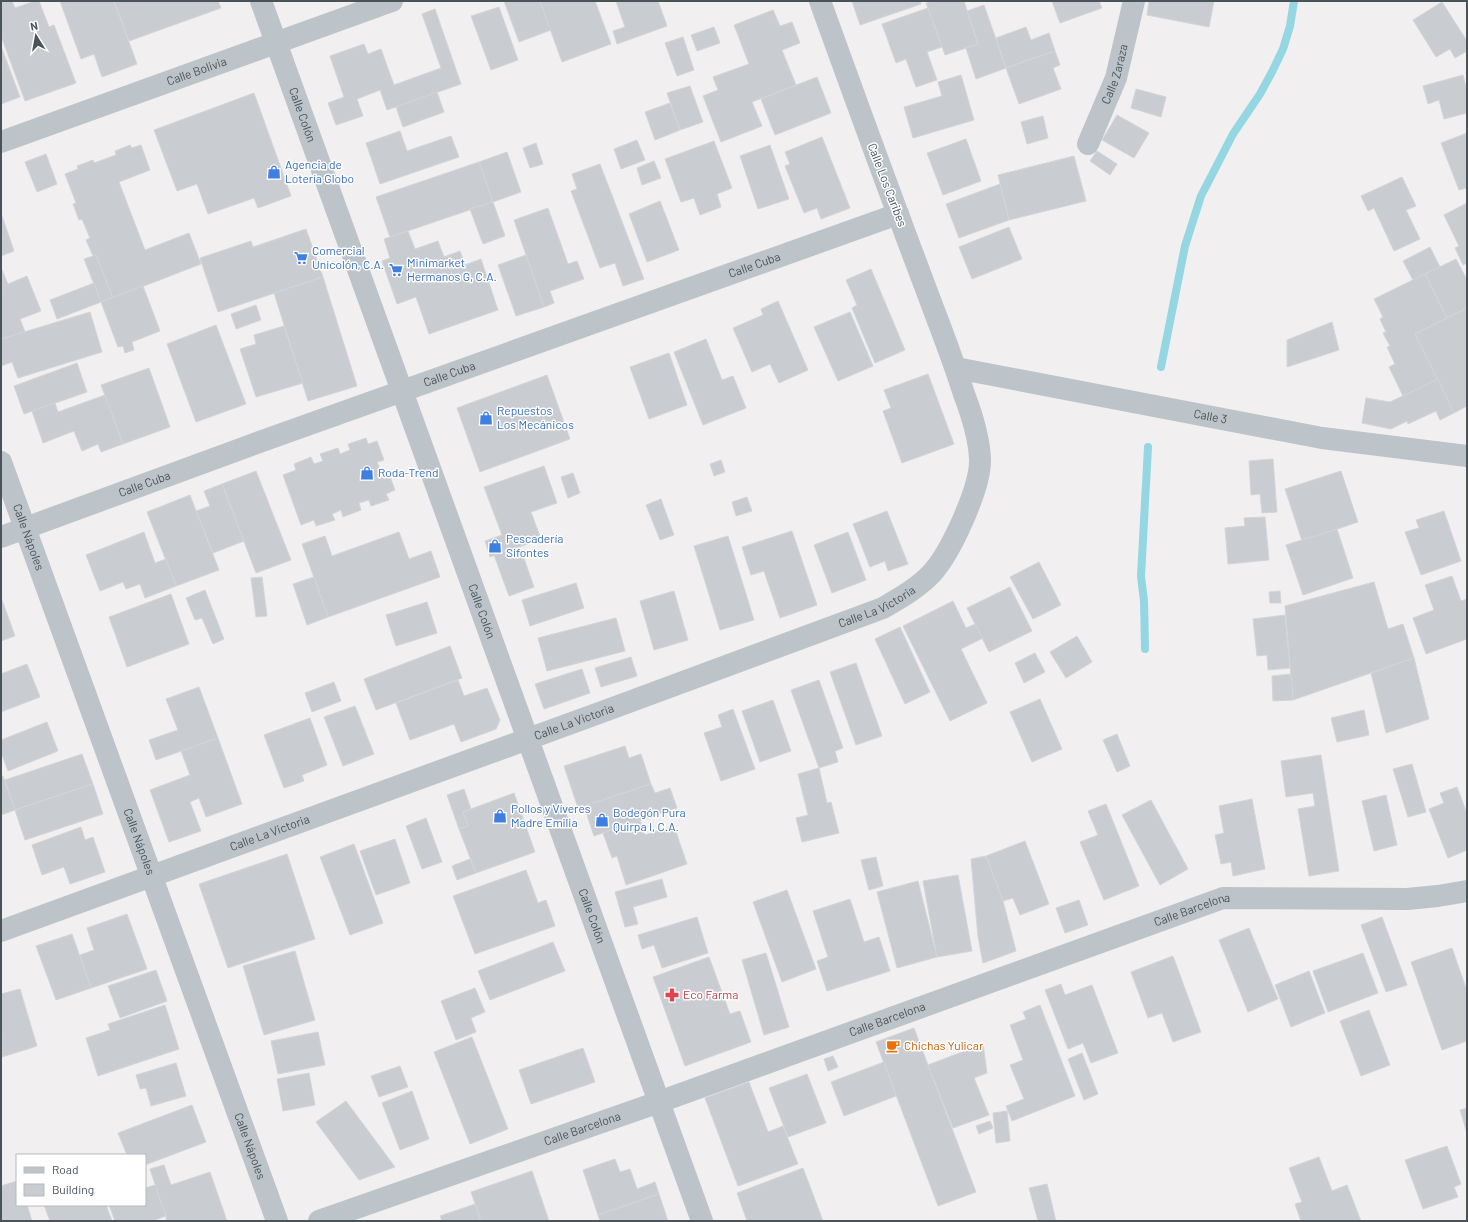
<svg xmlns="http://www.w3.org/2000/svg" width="1468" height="1222" viewBox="0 0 1468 1222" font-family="Barlow,sans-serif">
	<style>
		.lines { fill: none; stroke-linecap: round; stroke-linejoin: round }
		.stream { stroke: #94d6e2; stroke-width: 8 }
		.building { fill: #c9ccd1; stroke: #d3d5d9 }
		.minor { stroke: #bcc4ca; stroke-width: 22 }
		.labels { text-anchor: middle; stroke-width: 3; stroke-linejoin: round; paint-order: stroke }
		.street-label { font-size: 12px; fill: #49535a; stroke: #fff }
		.shop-label { font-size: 12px; fill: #366cbe; stroke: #fff; text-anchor: start }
		.health-label { font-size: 12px; fill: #be3a42; stroke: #fff; text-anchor: start }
		.food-label { font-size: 12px; fill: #c56008; stroke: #fff; text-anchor: start }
	</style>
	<rect width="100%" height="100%" fill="#f1efef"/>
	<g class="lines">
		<g class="stream">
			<path d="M1161,367L1185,246L1201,196L1233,134L1260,94L1272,72L1283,49L1290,26L1294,1"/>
			<path d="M1145,649L1144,601L1141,576L1148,447"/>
		</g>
	</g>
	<g class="building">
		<path d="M1,1H12L15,8L35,1H39L49,27L54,25L76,83L25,101L1,36Z"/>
		<path d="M60,1H114L137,64L102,77L94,54L81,59Z"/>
		<path d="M114,1H218L221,8L129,41Z"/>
		<path d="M504,1H540L551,30L519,42Z"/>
		<path d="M540,1H595L611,44L562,62Z"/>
		<path d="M616,1H658L667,26L617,44L613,31L625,27Z"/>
		<path d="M852,1H920L921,4L860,25Z"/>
		<path d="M932,1H964L978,44L945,55L926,3Z"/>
		<path d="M1052,1H1099L1102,8L1060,23Z"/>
		<path d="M1149,1H1214L1209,27L1147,15Z"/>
		<path d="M1442,2L1467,41V51L1455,58L1450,49L1436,57L1413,20Z"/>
		<path d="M984,5L1006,68L976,79L966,48L978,44L967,11Z"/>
		<path d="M499,7L518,60L491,70L471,16Z"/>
		<path d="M928,8L942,47L927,52L937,80L916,87L906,59L896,63L882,24Z"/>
		<path d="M435,9L461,84L387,110L380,90L357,99L363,116L336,125L328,103L344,97L330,56L364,44L368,54L381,49L394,85L441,68L422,14Z"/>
		<path d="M773,10L780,26L792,22L800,43L782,50L796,85L752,102L762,126L721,142L703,96L718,90L713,77L749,64L734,25Z"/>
		<path d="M714,27L720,43L697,51L691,35Z"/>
		<path d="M1026,27L1031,40L1049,33L1055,51L1006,68L996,38Z"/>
		<path d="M683,37L694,70L677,76L665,43Z"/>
		<path d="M1,46L20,97L1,104Z"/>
		<path d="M1055,51L1060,65L1053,68L1061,89L1019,104L1006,68Z"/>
		<path d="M961,75L974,120L913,138L904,107L942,96L938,82Z"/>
		<path d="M1463,75L1467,91V113L1444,119L1439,100L1428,104L1423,86Z"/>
		<path d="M817,77L831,113L775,135L761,99Z"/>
		<path d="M690,86L703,122L680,130L667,93Z"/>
		<path d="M1136,89L1166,97L1161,117L1131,108Z"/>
		<path d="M437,92L444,112L403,127L396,107Z"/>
		<path d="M254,93L291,196L258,208L254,198L208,214L197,184L177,191L154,130Z"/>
		<path d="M670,103L680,130L655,140L645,112Z"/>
		<path d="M1117,115L1149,133L1134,158L1102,140Z"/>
		<path d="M1043,116L1048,138L1027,144L1021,122Z"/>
		<path d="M400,131L407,151L451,136L459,157L380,184L366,143Z"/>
		<path d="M1467,133V188L1459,190L1441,143Z"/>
		<path d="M822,137L850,208L821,219L817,208L804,213L785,166L790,164L785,152Z"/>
		<path d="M966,139L981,181L943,195L927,153Z"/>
		<path d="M637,140L645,160L621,169L614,149Z"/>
		<path d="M714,141L732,188L717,194L721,207L700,215L694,198L681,202L665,159Z"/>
		<path d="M536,143L543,164L530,168L523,148Z"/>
		<path d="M130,145L132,148L141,145L150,170L119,182L145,250L189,233L201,264L113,298L96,255L93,256L86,240L90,238L82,219L79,220L73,204L76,203L65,174L78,169L77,166L93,160L94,163L116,155L115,151Z"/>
		<path d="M770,145L789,199L758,209L740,156Z"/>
		<path d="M1097,151L1117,164L1110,175L1090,161Z"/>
		<path d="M507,152L521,192L493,202L479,162Z"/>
		<path d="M46,154L57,184L37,192L25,162Z"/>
		<path d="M1074,156L1086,201L1009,220L998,175Z"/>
		<path d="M654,161L661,178L642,185L637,168Z"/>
		<path d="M479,162L493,202L390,237L376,197Z"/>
		<path d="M600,164L644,279L623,286L615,263L600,268L571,191L577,189L572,174Z"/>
		<path d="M1402,177L1416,206L1406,210L1420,239L1394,251L1374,208L1368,211L1361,196Z"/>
		<path d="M1000,184L1009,220L959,238L946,204Z"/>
		<path d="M660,201L679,250L647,262L629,214Z"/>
		<path d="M493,202L505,236L483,244L470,209Z"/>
		<path d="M1467,203V263L1463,265L1455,248L1459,246L1444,215Z"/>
		<path d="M548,208L568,264L577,261L584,279L550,291L554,303L544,307L514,220Z"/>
		<path d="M1,213L14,251L1,256Z"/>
		<path d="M1009,227L1022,259L972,279L959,247Z"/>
		<path d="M306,229L323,277L218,312L200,258L251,241L253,247Z"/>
		<path d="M408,231L415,249L438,241L444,257L460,251L465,265L481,259L498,310L429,334L416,297L397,304L382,261L390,258L384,239Z"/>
		<path d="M1430,247L1440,267L1413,280L1403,261Z"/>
		<path d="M96,255L113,298L101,302L84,259Z"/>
		<path d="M526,255L544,307L516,316L498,265Z"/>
		<path d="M1456,259L1467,280V308L1447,318L1425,274Z"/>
		<path d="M871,269L905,350L875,363L852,308L857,305L846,280Z"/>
		<path d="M2,270L8,284L27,276L41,311L20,319L25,332L1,339Z"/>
		<path d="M1425,274L1447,318L1415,334L1438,379L1403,396L1389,367L1395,364L1387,347L1390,346L1383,333L1386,332L1380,319L1383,317L1374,299Z"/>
		<path d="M323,277L357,386L308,401L274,293Z"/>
		<path d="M94,283L101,302L57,319L50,300Z"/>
		<path d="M143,286L160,331L132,342L134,350L125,353L123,346L118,347L101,302Z"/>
		<path d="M778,301L808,370L779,383L770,364L752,372L733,328L763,315L761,309Z"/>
		<path d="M256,305L261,320L236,329L231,314Z"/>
		<path d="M1467,308V406L1454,413L1415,334Z"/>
		<path d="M90,312L102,352L18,378L12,362L1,366V339Z"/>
		<path d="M850,312L873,366L838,381L814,327Z"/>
		<path d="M1332,322L1339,350L1287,367V340Z"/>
		<path d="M216,325L246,404L196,422L167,344Z"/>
		<path d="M284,326L303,383L256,397L240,349L256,344L254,335Z"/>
		<path d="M706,339L722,380L733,376L746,408L703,425L674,352Z"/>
		<path d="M669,353L687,405L649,419L630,367Z"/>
		<path d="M77,363L87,392L24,414L14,386Z"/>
		<path d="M149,368L170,427L123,444L101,385Z"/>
		<path d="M928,374L954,444L902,463L883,411L891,408L884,390Z"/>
		<path d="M547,375L570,439L480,472L457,408Z"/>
		<path d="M1438,379L1454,413L1440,420L1436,411L1408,424L1407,421L1391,429L1362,423L1366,398L1390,402Z"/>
		<path d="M105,395L123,444L101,452L98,444L82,451L74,431L43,443L32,411L55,403L58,412Z"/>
		<path d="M366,438L368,444L377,441L384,460L377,462L382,473L388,471L395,490L386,494L389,500L371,506L369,500L359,503L361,510L343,517L341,510L332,514L335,520L316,526L314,520L301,525L283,475L296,470L294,464L311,457L314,464L323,461L320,454L338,448L340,454L350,450L348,444Z"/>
		<path d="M1273,459L1277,512L1262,513L1260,494L1251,495L1249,461Z"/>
		<path d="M721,460L725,472L714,476L710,464Z"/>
		<path d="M544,466L557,503L531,512L541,539L490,557L485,541L502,535L484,487Z"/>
		<path d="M256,471L291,560L256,573L222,484Z"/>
		<path d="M1341,471L1358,522L1302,541L1285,489Z"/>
		<path d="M573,473L580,493L568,498L561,477Z"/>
		<path d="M222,484L244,541L213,553L196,511L210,506L204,491Z"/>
		<path d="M190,495L219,570L176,586L147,512Z"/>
		<path d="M747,497L752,511L736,516L732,502Z"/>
		<path d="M661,499L674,535L660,540L646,505Z"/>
		<path d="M887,511L908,564L888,571L885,561L870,567L853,524Z"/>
		<path d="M1444,511L1461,561L1421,575L1405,532L1419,528L1416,520Z"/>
		<path d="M1265,517L1269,560L1228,564L1225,528L1245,526L1244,518Z"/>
		<path d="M1337,529L1353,578L1303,595L1286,545Z"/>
		<path d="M792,531L817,605L780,618L764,571L751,575L742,547Z"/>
		<path d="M144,532L155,563L166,559L176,586L145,598L140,584L126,589L123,582L100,591L86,555Z"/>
		<path d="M399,532L409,559L431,551L440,577L328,617L302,544L325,536L332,556Z"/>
		<path d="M848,532L866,580L832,593L814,545Z"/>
		<path d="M728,536L754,620L720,630L694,546Z"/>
		<path d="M520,547L534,587L509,596L494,555Z"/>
		<path d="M1039,562L1061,605L1033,619L1010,577Z"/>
		<path d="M1452,576L1461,601L1467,599V639L1426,654L1413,618L1434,610L1425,585Z"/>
		<path d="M262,577L267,616L256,617L251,578Z"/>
		<path d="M314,577L328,617L307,625L293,584Z"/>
		<path d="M1374,582L1388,629L1403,624L1414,658L1293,700L1285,606Z"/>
		<path d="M576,583L584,608L530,626L522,600Z"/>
		<path d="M1010,587L1032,631L989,652L967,608Z"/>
		<path d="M205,590L224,639L213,644L202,618L195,620L186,598Z"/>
		<path d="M674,591L688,640L654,650L640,601Z"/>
		<path d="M1280,591L1281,603H1270L1269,592Z"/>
		<path d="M171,594L189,644L127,667L109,617Z"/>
		<path d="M1,597L15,636L1,641Z"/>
		<path d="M953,601L966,628L975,624L983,638L961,649L987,703L950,721L903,626Z"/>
		<path d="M427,602L437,633L396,646L386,615Z"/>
		<path d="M1285,615L1290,668L1268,670L1267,655L1257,656L1253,619Z"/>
		<path d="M616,618L625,651L547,671L538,638Z"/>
		<path d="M900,627L930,692L905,704L875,639Z"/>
		<path d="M1077,636L1092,662L1066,678L1050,652Z"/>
		<path d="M450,646L462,678L376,710L364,679Z"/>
		<path d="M1035,653L1045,672L1024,683L1015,663Z"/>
		<path d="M631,657L637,676L601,687L595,668Z"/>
		<path d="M1414,658L1429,719L1386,733L1371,673Z"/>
		<path d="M856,663L882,736L856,745L830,672Z"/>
		<path d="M27,664L40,697L1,712V674Z"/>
		<path d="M582,669L590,693L544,709L535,684Z"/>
		<path d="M1291,674L1293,700L1273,701L1272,676Z"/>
		<path d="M458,680L464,696L487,688L500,720L496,729L461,742L454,724L410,740L396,703Z"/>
		<path d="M819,680L843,748L835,751L838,762L819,768L791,690Z"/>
		<path d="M334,682L341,701L312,712L305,693Z"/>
		<path d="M199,687L218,738L156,760L149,740L178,730L166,699Z"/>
		<path d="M1040,699L1062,749L1032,762L1010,712Z"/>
		<path d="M773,700L791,751L760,762L742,711Z"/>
		<path d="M355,706L374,754L343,766L324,717Z"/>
		<path d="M733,709L755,769L721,781L704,733L722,727L718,715Z"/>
		<path d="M1364,710L1369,735L1337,742L1331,718Z"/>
		<path d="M310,718L327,765L302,775L304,781L284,788L264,735Z"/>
		<path d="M47,722L58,751L8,771L1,752V740Z"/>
		<path d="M1117,734L1130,766L1117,772L1103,740Z"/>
		<path d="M218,738L242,804L206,817L199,798L190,802L201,831L169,842L150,790L190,775L181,751Z"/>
		<path d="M625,746L629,758L641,754L651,784L578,808L564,766Z"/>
		<path d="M82,754L93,784L15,810L5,780Z"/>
		<path d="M1321,755L1339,871L1309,876L1298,809L1315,806L1313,793L1286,797L1281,761Z"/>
		<path d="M1412,764L1426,812L1408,817L1393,769Z"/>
		<path d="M819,768L827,803L831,802L839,833L802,842L796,818L808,815L798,774Z"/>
		<path d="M3,776L15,810L1,815V777Z"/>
		<path d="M93,784L103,814L25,840L15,810Z"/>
		<path d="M651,784L655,793L670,788L677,808L594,836L584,806Z"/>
		<path d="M1457,787L1467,814V850L1448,858L1429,809L1444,803L1440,793Z"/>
		<path d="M464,789L471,809L463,812L468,826L459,829L447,795Z"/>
		<path d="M514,793L535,852L476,873L459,829L468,826L463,812Z"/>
		<path d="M1386,795L1397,845L1374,851L1362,801Z"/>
		<path d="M1252,799L1265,869L1233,876L1231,862L1221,864L1215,835L1224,833L1219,806Z"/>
		<path d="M1151,800L1188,869L1160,885L1122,815Z"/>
		<path d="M1106,804L1139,886L1104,900L1080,842L1098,835L1088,811Z"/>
		<path d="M426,818L442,862L422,869L406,826Z"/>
		<path d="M640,820L645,835L674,826L687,864L626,885L617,856L612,858L603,833Z"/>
		<path d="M81,827L85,840L93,837L105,872L70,884L64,867L42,875L32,845Z"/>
		<path d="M395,839L410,883L376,895L360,851Z"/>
		<path d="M1025,841L1049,904L1020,915L1013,898L1003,901L986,856Z"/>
		<path d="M354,844L383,923L350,935L320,857Z"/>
		<path d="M287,854L315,939L228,968L199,884Z"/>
		<path d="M986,856L1003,901L1016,951L983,963L978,937L971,859Z"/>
		<path d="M876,857L883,886L869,890L861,860Z"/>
		<path d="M470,859L476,873L457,880L452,866Z"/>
		<path d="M526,870L538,903L546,900L555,926L475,954L453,896Z"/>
		<path d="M958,875L972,951L937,957L923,881Z"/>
		<path d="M662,879L667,897L633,907L638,924L625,927L615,892Z"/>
		<path d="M918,881L937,957L897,968L877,892Z"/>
		<path d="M787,890L816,969L782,982L753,902Z"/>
		<path d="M850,899L864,942L879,937L890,971L827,991L817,961L828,957L813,911Z"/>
		<path d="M1079,900L1088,925L1065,933L1056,908Z"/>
		<path d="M127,914L147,969L91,988L80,955L94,950L87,928Z"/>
		<path d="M697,917L708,953L662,968L654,945L642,949L638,935Z"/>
		<path d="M1382,917L1407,985L1386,992L1361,925Z"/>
		<path d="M1249,928L1278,999L1248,1012L1219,940Z"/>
		<path d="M72,934L91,988L56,1000L36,946Z"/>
		<path d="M553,942L565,971L490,1000L478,971Z"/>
		<path d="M1452,948L1467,991V1041L1442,1050L1411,962Z"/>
		<path d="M295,951L315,1020L264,1035L243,966Z"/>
		<path d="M766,953L789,1027L764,1035L742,960Z"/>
		<path d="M1363,953L1378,993L1328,1012L1313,971Z"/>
		<path d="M1173,956L1201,1032L1173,1042L1162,1013L1148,1018L1131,972Z"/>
		<path d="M709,957L730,1014L740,1011L751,1042L685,1066L653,977Z"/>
		<path d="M156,970L167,1001L120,1018L108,986Z"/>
		<path d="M1309,971L1325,1013L1291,1027L1275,985Z"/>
		<path d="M1061,984L1065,995L1092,985L1118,1053L1091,1063L1083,1043L1068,1049L1045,990Z"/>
		<path d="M475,988L485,1012L471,1018L476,1032L456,1040L441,1001Z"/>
		<path d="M20,989L37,1046L2,1057L1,994Z"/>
		<path d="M165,1005L179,1049L98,1076L86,1038L110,1030L108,1024Z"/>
		<path d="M1040,1005L1075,1096L1012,1121L1006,1106L1024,1099L1010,1065L1023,1060L1010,1025L1026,1019L1023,1012Z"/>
		<path d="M1369,1010L1390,1065L1361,1076L1340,1021Z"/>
		<path d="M914,1028L976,1192L938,1206L876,1042Z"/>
		<path d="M318,1032L325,1065L278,1074L271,1041Z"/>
		<path d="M472,1037L508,1129L470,1144L434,1052Z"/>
		<path d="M983,1044L987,1073L974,1078L989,1115L953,1128L928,1065Z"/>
		<path d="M583,1048L595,1082L531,1104L519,1070Z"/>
		<path d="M1082,1053L1098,1094L1084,1100L1068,1059Z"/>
		<path d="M833,1056L838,1067L828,1071L824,1059Z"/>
		<path d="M884,1062L896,1096L844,1116L831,1082Z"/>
		<path d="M176,1063L186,1096L151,1106L146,1088L140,1089L136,1075Z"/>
		<path d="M400,1066L408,1087L379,1097L371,1076Z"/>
		<path d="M309,1073L315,1105L283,1111L277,1079Z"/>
		<path d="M807,1074L826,1123L788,1137L769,1088Z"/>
		<path d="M749,1082L768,1132L783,1126L798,1164L738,1186L705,1098Z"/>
		<path d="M412,1091L429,1139L400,1150L382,1103Z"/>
		<path d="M346,1101L395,1167L359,1180L316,1122Z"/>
		<path d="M192,1105L206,1142L145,1165V1155H127L118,1133Z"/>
		<path d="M1467,1108V1133L1460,1110Z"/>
		<path d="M1007,1111L1010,1141L996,1143L993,1113Z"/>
		<path d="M990,1121L993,1128L979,1134L976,1126Z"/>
		<path d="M1447,1146L1461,1184L1454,1187L1458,1197L1423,1209L1405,1160Z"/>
		<path d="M1319,1157L1332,1191L1347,1185L1361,1221H1301L1295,1204L1302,1202L1289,1168Z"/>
		<path d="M615,1159L620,1172L630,1169L637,1189L655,1182L659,1194L598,1215L583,1170Z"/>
		<path d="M164,1165L171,1185L210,1172L227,1221H167L150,1169Z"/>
		<path d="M803,1168L823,1221H747L737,1193Z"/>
		<path d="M532,1171L549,1221H481L471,1192Z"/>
		<path d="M17,1181V1205H27L32,1221H1V1186Z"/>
		<path d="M1047,1184L1056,1221H1038L1029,1188Z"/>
		<path d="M155,1185L166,1216L152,1221H115L109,1205H145V1188Z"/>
		<path d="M659,1194L668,1221H600L598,1215Z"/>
		<path d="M475,1204L481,1221H442L440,1216Z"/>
		<path d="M44,1205H106L112,1221H50Z"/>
	</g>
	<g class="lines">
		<g class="minor">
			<path id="s1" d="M261,1L702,1221"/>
			<path id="s2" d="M1,142L392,1"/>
			<path id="s3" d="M1088,144L1116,78L1134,1"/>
			<path id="s4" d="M956,368L1322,438L1467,456"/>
			<path id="s5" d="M1,462L277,1221"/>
			<path id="s6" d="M1,537L254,444L898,214"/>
			<path id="s7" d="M1,931L610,709L883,608C900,598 918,588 932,573C951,552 981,487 980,459C979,436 972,415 964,394C953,359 939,324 926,289C890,194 855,98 820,1"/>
			<path id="s8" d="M319,1221L659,1102L1223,898L1407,899L1438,896L1467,891"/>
		</g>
	</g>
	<defs>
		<g id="shop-bare" transform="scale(1.08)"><path d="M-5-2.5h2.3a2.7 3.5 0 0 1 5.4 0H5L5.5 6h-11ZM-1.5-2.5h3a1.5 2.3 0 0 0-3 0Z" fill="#3f7fe0" stroke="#fff" stroke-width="2.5" paint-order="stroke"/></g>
		<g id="supermarket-bare" transform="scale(1.08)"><path d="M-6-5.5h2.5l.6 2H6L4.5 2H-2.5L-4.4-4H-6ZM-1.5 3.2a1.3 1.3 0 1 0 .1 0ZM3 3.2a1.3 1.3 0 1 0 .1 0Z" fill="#3f7fe0" stroke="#fff" stroke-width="2.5" paint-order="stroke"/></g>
		<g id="pharmacy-bare" transform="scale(1.08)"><path d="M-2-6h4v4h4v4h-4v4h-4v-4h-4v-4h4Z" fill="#e0444e" stroke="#fff" stroke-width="2.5" paint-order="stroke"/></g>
		<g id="cafe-bare" transform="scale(1.08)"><path d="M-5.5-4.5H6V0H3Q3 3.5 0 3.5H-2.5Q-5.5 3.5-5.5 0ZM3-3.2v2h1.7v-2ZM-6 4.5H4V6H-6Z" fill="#e8710a" stroke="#fff" stroke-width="2.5" paint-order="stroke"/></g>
	</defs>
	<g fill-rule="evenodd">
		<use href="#shop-bare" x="274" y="172"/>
		<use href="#supermarket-bare" x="301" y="258"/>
		<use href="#supermarket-bare" x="396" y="270"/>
		<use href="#shop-bare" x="486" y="418"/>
		<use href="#shop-bare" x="367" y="473"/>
		<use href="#shop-bare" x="495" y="546"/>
		<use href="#shop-bare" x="500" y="816"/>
		<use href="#shop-bare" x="602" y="820"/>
		<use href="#pharmacy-bare" x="672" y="995"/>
		<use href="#cafe-bare" x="893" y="1046"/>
	</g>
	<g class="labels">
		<g class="street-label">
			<text dy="4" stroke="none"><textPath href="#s2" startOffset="208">Calle Bolivia</textPath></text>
			<text dy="4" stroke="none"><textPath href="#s3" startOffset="75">Calle Zaraza</textPath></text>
			<text dy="4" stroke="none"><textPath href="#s1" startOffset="121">Calle Colón</textPath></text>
			<text transform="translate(887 185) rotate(69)" y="4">Calle Los Caribes</text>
			<text dy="4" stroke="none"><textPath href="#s6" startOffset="801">Calle Cuba</textPath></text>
			<text dy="4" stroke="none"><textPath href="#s6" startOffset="477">Calle Cuba</textPath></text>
			<text dy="4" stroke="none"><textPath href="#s4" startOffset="259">Calle 3</textPath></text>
			<text dy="4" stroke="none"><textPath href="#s6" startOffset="153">Calle Cuba</textPath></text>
			<text dy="4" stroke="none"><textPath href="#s5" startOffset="80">Calle Nápoles</textPath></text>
			<text dy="4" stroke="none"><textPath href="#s7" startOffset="934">Calle La Victoria</textPath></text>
			<text dy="4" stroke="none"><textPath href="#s1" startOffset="649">Calle Colón</textPath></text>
			<text dy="4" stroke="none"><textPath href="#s7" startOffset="610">Calle La Victoria</textPath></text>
			<text dy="4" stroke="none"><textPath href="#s7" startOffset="286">Calle La Victoria</textPath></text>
			<text dy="4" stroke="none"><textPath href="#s5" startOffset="404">Calle Nápoles</textPath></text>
			<text dy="4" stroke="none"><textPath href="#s8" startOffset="927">Calle Barcelona</textPath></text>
			<text dy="4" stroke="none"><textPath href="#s1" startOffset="973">Calle Colón</textPath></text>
			<text dy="4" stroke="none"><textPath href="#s8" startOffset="603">Calle Barcelona</textPath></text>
			<text dy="4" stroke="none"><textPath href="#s8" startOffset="279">Calle Barcelona</textPath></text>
			<text dy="4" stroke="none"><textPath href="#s5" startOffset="728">Calle Nápoles</textPath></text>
		</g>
		<g class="shop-label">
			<text x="285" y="169">Agencia de<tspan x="285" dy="14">Lotería Globo</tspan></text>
			<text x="312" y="255">Comercial<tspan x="312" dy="14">Unicolón, C.A.</tspan></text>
			<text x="407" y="267">Minimarket<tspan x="407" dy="14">Hermanos G, C.A.</tspan></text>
			<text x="497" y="415">Repuestos<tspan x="497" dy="14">Los Mecánicos</tspan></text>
			<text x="378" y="477">Roda-Trend</text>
			<text x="506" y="543">Pescadería<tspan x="506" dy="14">Sifontes</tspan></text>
			<text x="511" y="813">Pollos y Víveres<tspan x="511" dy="14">Madre Emilia</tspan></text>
			<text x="613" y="817">Bodegón Pura<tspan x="613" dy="14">Quirpa I, C.A.</tspan></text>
		</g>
		<g class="health-label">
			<text x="683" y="999">Eco Farma</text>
		</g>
		<g class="food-label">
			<text x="904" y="1050">Chichas Yulicar</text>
		</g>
	</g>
	<rect width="1468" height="1222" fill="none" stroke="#49535a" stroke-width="4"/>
	<rect x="16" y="1154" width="130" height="52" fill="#ffffff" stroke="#b6babd"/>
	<rect x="24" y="1167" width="20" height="6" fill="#bcc4ca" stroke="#b6babd"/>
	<text x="52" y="1174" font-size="12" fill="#49535a">Road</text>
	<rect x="24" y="1184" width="20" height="12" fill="#c9ccd1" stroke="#b6babd"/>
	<text x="52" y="1194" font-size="12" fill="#49535a">Building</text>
	<g transform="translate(36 36) rotate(349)" stroke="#ffffff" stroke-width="3" paint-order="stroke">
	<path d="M0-3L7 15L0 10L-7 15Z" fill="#49535a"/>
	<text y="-6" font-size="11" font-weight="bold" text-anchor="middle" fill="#49535a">N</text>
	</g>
</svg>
